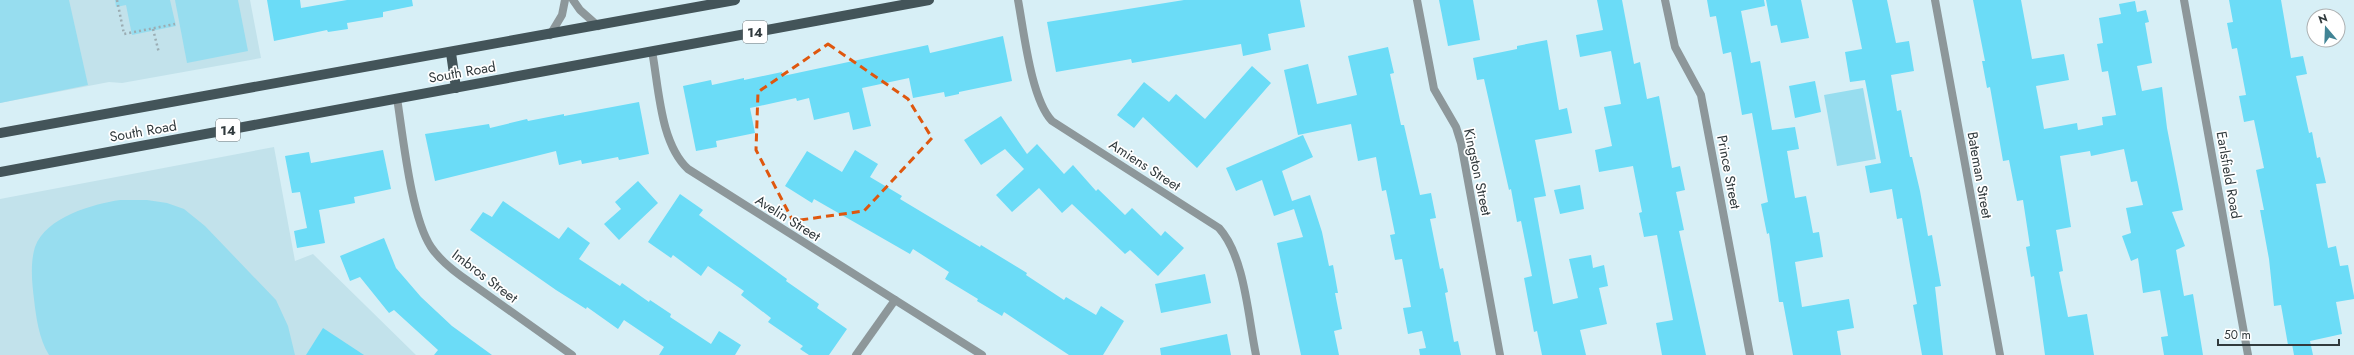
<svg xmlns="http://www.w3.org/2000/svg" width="2354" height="355" viewBox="0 0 2354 355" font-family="Jost,sans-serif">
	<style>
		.built { fill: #c2e2eb }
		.green { fill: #97ddef }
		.building { fill: #6bdcf7 }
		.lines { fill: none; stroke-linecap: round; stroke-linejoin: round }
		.path { stroke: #9badb3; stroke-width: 2.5; stroke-dasharray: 2 3; stroke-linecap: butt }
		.street { stroke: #8d979a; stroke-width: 8 }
		.primary { stroke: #435459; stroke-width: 10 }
		.marked { fill: none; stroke: #df570e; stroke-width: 3; stroke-dasharray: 8 5; stroke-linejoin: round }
		.labels { text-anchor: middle; stroke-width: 3.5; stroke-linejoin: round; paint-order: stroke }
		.shield { fill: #fff; stroke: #6f7577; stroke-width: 1 }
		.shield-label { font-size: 13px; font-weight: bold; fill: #313a3d }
		.street-label { font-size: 14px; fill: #313a3d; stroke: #fff }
	</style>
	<rect width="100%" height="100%" fill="#d7eff6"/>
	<g class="built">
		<path d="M0,0H250L261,58L122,83L109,82L0,103Z"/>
		<path d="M274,147L295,261L313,254L416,355H0V199Z"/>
	</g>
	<g class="green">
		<path d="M0,0H69L88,85L0,103Z"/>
		<path d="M115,0H170L176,26L132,35L126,5L116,7Z"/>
		<path d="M175,0H238L248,51L187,63Z"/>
		<path d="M1863,88L1876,159L1837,166L1824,95Z"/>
		<path d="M120,200H147L167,203L184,209L205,226L276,300L288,326L295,355H49C39,339 36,317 34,299C32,283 30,263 35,247C46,217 93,204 120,200Z"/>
	</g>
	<g class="building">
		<path d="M267,0H300L301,8L347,0H412L413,6L383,12V17L347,23L348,29L328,32L327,30L274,41Z"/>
		<path d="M1184,0H1300L1305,27L1268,34L1271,50L1243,56L1241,44L1132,63L1131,59L1056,72L1047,22Z"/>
		<path d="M1439,0H1473L1480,40L1448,46Z"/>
		<path d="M1597,0H1622L1634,64L1640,62L1647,99L1659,96L1672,168L1680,166L1685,190L1676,192L1684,230L1679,231L1706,355H1662L1656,323L1673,320L1657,235L1644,237L1639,213L1642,212L1633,166L1599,172L1595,150L1612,146L1604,107L1621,104L1611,51L1580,57L1576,35L1603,30Z"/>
		<path d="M1707,0H1764L1765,6L1741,11L1751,63L1760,61L1772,130L1795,127L1799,149L1787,151L1795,198L1806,196L1813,233L1819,232L1823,257L1795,262L1802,307L1849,299L1854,328L1837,331L1841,355H1793L1783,302H1779L1769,233L1767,234L1761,204L1768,202L1752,113L1742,115L1731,52L1723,54L1716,16L1710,17Z"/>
		<path d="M1766,0H1801L1809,38L1781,43L1777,25L1771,26Z"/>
		<path d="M1852,0H1887L1896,43L1909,41L1914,71L1891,75L1897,111L1901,110L1910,157H1912L1920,191L1928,236L1932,235L1941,286L1935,287L1943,355H1922L1913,305L1917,304L1910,265L1902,218L1897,219L1892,189L1870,193L1865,166L1881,163L1865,80L1850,82L1845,52L1862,49Z"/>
		<path d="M1973,0H2021L2032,59L2064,54L2069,80L2036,86L2044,129L2077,123L2078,130L2103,125L2102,117L2116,115L2108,71L2102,72L2097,44L2103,43L2099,18L2121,14L2119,4L2135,1L2137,12L2146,10L2149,22L2145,23L2152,63L2137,66L2142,91L2162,87L2167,128L2183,210L2172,212L2185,246L2176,250L2184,296L2193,294L2203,355H2164L2161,337L2168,336L2160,290L2143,293L2138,258L2131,261L2122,236L2131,233L2126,208L2143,205L2137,181L2131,182L2124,149L2091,156L2090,151L2060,156L2071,227L2056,230L2063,271L2059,272L2068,317L2087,314L2094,355H2045L2034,276L2031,277L2026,247L2030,246L2023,200L2017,201L2009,160L2003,161L1990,87L1987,88L1982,61H1985Z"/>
		<path d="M2229,0H2281L2291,58L2303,56L2307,74L2296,76L2309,133L2312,132L2317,158L2320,157L2326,183L2316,184L2328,248L2336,246L2340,266L2348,265L2354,296V299L2336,302L2342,334L2310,341L2313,355H2294L2292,344L2288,345L2281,305L2274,306L2269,259L2260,210H2264L2256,170L2264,168L2254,120L2244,122L2239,96L2246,95L2237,48L2232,49L2227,23L2233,22Z"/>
		<path d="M1003,36L1012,81L959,92V94L945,97L944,92L913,98L909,78L862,88L871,126L853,130L849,112L814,120L809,98L797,101L796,98L750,108L755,133L716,141L717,147L696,151L683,86L711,80L712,85L744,78V80L782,72L783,76L928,45L930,53Z"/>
		<path d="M1547,40L1559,110L1567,108L1572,133L1535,140L1546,196L1534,198L1553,304L1578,298L1569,259L1591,255L1593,268L1604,265L1608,286L1599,288L1607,324L1580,330L1586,355H1542L1537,331L1534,332L1524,278L1532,276L1521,221L1517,222L1511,189L1509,190L1484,79L1477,80L1473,58L1517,49V46Z"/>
		<path d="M1388,47L1394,73L1390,74L1401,125H1404L1420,195L1431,193L1436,218L1430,219L1440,269L1443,268L1448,292L1445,293L1454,342L1458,341L1461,355H1420L1419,349L1426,348L1422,331L1408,334L1403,308L1411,307L1402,259L1395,260L1390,235L1395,234L1386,190L1382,191L1376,157L1358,161L1351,124L1298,135L1284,70L1308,64L1317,104L1357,95L1348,56Z"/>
		<path d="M1252,66L1271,83L1197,168L1143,117L1134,128L1117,115L1144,82L1169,102L1176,94L1205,119Z"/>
		<path d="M1815,81L1821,112L1795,118L1789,86Z"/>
		<path d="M639,102L649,154L619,160L618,157L582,164L581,160L559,165L556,151L435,181L425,134L489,124L490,128L527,119L528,121L564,114V116Z"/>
		<path d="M1001,116L1027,154L1037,144L1064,174L1073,165L1096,191L1098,189L1125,215L1132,208L1161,236L1165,231L1184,248L1158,276L1130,250L1125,254L1072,204L1062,213L1039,188L1012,212L996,195L1024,169L1005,149L981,165L964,140Z"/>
		<path d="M1303,135L1313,157L1282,171L1292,201L1310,195L1322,232L1329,266L1333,265L1338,293H1335L1342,329L1334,331L1339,355H1301L1277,243L1303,237L1294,209L1274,216L1262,180L1236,191L1226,168Z"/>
		<path d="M383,150L391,189L354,197L355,203L319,210L325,243L297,248L294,231L307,228L300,192L292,193L285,156L309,152L311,163Z"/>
		<path d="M855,150L878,164L870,177L902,196L900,199L980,247L981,245L1027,273L1026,275L1064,300L1066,297L1096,315L1101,306L1124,321L1103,355H1069L1004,312L1002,316L977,301L978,299L945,279L949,272L913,249L910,254L814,199L812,203L785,186L807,151L842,172Z"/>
		<path d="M638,181L658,203L619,240L604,224L621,209L615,202Z"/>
		<path d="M1580,185L1584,209L1560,214L1554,190Z"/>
		<path d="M680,194L703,210L699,215L787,279L786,281L819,304L817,308L847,329L829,355H809L800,349L803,346L768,322L771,318L741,295L744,291L708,266L701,276L673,255L671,258L648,242Z"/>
		<path d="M503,201L559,239L568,227L590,243L579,259L620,286L622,283L649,302L650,300L671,314L670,317L711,344L719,331L741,345L735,355H659L664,347L624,320L618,329L587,307L586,309L556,290L470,230L483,212L492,217Z"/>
		<path d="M384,238L396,268L421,297L452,326L492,355H434L438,350L394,310L389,313L360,277L350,281L340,256Z"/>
		<path d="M1205,274L1211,303L1161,313L1155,284Z"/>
		<path d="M323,328L364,355H306Z"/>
		<path d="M1227,334L1231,355H1161L1160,348Z"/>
	</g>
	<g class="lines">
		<g class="path">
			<path d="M117,0L124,34L175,24"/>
			<path d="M153,29L159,53"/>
		</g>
		<g class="street">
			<path d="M573,0L580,10L598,26"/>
			<path d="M1018,0C1024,32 1031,99 1052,121L1219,228C1245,257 1248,317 1256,355"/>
			<path d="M1417,0L1434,89L1456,127L1461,143L1500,355"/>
			<path d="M1665,0L1675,47L1701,95L1750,355"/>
			<path d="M1935,0L2000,355"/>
			<path d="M2184,0L2248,355"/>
			<path d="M550,35L562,15L565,0"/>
			<path d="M652,51C659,88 660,143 688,169L982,355"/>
			<path d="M397,98C403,136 411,217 431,247C439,259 450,268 461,276L572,355"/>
			<path d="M856,355L895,300"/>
		</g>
		<g class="primary">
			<path d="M451,53L456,88"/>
			<path d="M0,133L735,0"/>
			<path d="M0,172L929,0"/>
		</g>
	</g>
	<path class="marked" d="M828,44L908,99L932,138L864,211L793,221L756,150L758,92Z"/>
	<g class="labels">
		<g class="shield">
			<rect x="743" y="21" width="24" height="22" rx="3"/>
			<rect x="216" y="119" width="24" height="22" rx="3"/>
		</g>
		<g class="shield-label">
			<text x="755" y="37">14</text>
			<text x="228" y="135">14</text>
		</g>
		<g class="street-label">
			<text transform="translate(462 72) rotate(-10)" y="5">South Road</text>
			<text transform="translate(143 131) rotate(-10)" y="5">South Road</text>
			<text transform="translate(1145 165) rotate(33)" y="5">Amiens Street</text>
			<text transform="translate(1478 172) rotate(78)" y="5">Kingston Street</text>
			<text transform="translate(1729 172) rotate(79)" y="5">Prince Street</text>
			<text transform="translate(1980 175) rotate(80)" y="5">Bateman Street</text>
			<text transform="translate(2229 175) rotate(80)" y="5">Earlsfield Road</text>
			<text transform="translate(788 218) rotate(32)" y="5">Avelin Street</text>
			<text transform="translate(485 276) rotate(37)" y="5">Imbros Street</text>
		</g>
	</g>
	<g transform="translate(2326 28) rotate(341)"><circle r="19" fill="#ffffff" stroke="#adb0b1"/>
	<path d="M0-3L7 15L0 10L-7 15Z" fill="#418495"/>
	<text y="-6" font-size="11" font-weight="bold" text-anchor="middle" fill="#313a3d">N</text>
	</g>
	<path d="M2218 339v6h121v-6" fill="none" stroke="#313a3d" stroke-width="2"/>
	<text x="2224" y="339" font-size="12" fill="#313a3d" stroke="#ffffff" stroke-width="3" paint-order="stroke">50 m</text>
</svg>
